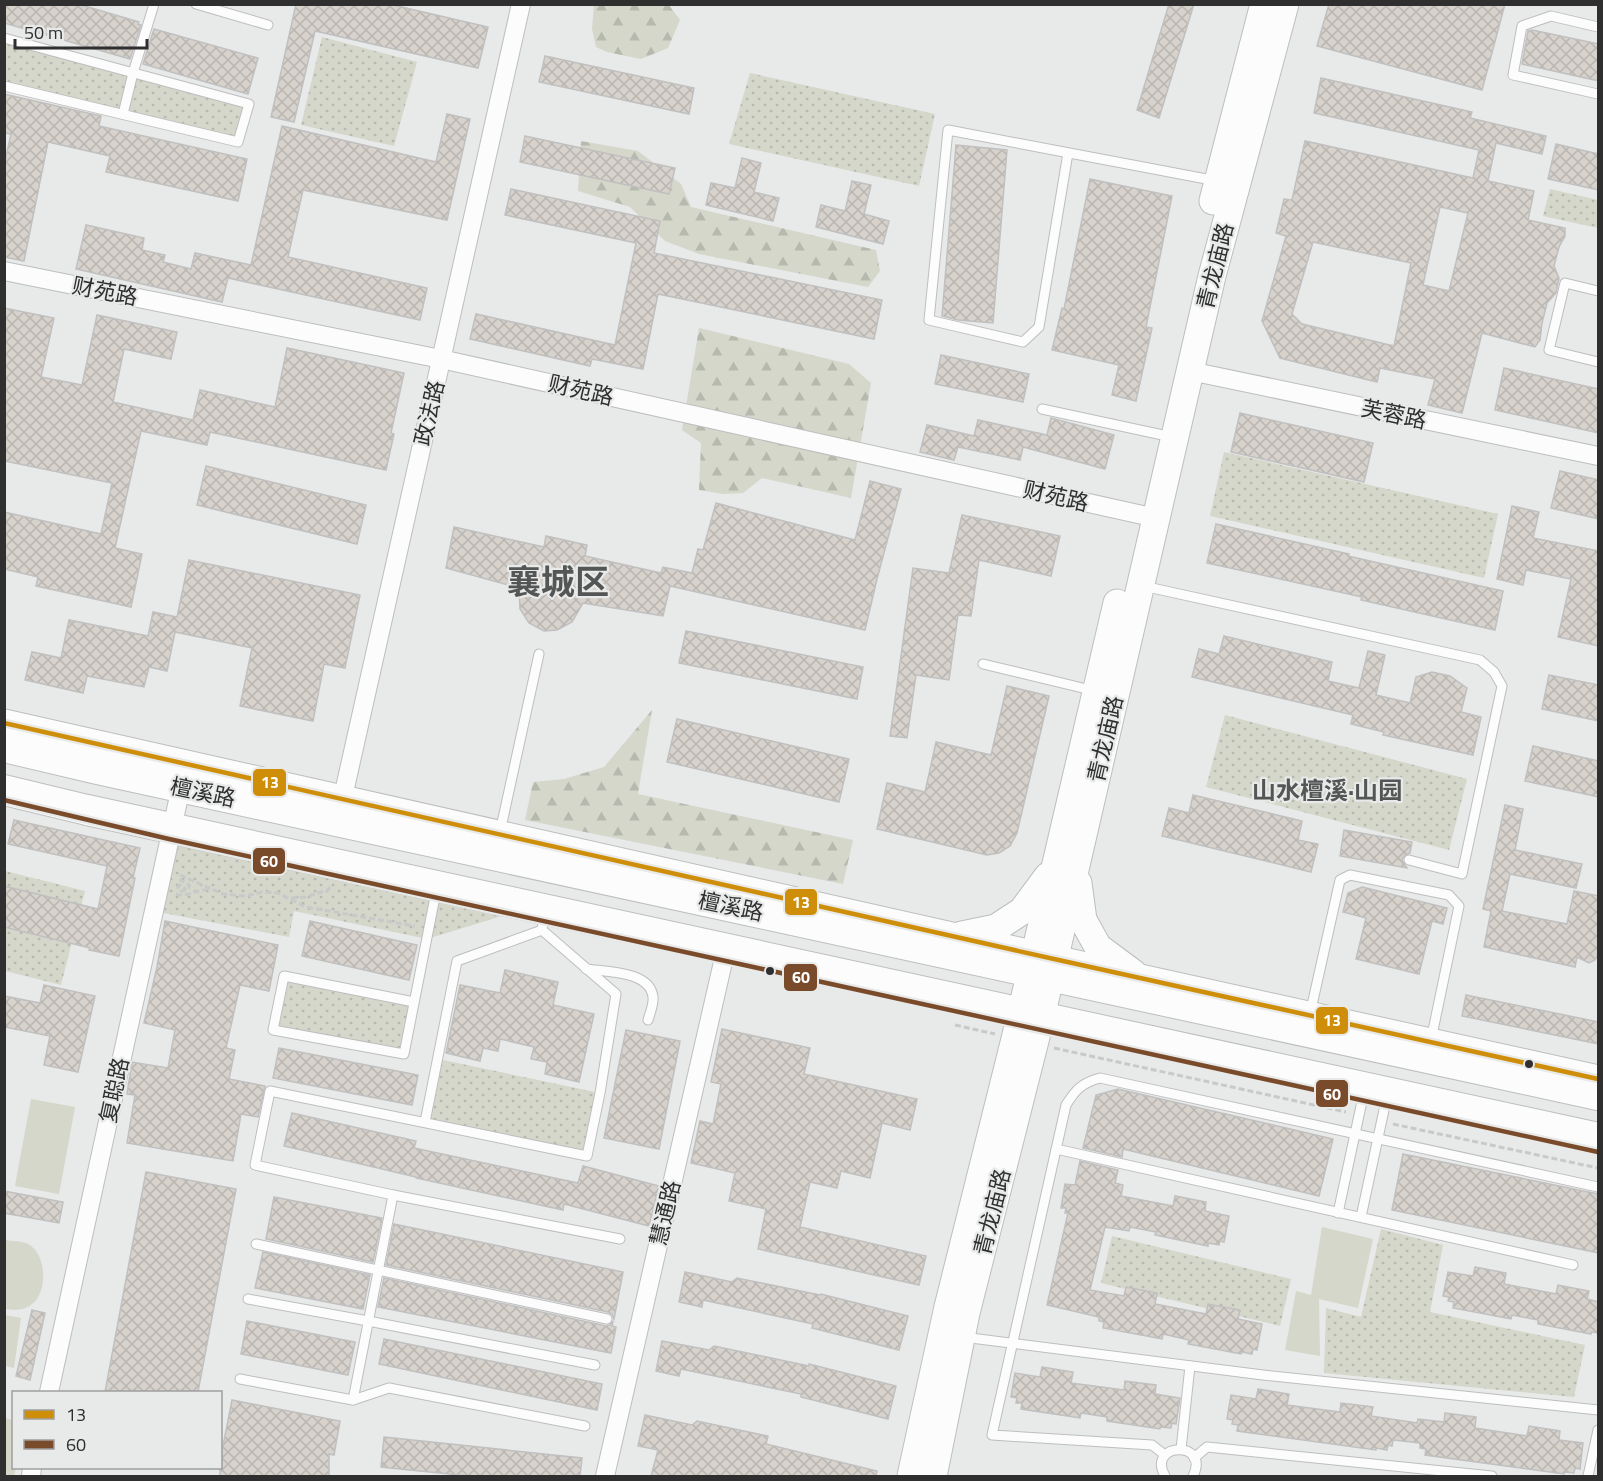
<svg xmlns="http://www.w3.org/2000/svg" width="1603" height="1481" viewBox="0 0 1603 1481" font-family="'Titillium Web','Noto Sans SC',sans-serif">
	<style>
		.grass { fill: url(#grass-dots) }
		.forest { fill: url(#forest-firs) }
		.pitch { fill: #d4d7ca }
		.building { fill: url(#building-cross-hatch); stroke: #c0c0c0; stroke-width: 1.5; fill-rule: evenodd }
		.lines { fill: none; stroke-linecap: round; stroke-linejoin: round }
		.lane-casing { stroke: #bdbebe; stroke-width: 11 }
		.street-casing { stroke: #bdbebe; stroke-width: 20 }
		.secondary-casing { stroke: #bdbebe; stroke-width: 29 }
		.primary-casing { stroke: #bdbebe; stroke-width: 32 }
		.path { stroke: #c8c9c9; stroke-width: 3; stroke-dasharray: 6 3; stroke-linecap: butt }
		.lane { stroke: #fcfcfc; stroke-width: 9 }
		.street { stroke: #fcfcfc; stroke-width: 18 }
		.secondary { stroke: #fcfcfc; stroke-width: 27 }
		.primary { stroke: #fcfcfc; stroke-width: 30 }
		.bus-1-casing { stroke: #e8e9e9; stroke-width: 9 }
		.bus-2-casing { stroke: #e8e9e9; stroke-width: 9 }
		.bus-1 { stroke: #cf8e0a; stroke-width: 4.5 }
		.bus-2 { stroke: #7a4b2a; stroke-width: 4.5 }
		.bus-dot { fill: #2f2f30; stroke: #e8e9e9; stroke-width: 2 }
		.labels { text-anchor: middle; stroke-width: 4.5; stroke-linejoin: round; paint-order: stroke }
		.street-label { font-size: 22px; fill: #2f2f30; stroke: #e8e9e9 }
		.neighbourhood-label { font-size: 24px; font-weight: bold; fill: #545555; stroke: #e8e9e9 }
		.town-label { font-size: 34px; font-weight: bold; fill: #545555; stroke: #e8e9e9 }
		.line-badge { stroke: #e8e9e9; stroke-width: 2 }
		.badge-label { font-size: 16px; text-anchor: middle; font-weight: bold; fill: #fff }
	</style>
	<defs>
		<pattern id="grass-dots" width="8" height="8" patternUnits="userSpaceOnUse" patternTransform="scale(1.5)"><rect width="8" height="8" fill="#d4d7ca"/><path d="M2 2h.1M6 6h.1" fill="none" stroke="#b6b9ae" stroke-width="1.8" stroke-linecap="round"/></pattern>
		<pattern id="forest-firs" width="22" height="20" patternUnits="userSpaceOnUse" patternTransform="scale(1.5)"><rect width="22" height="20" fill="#d4d7ca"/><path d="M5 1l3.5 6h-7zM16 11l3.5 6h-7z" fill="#b6b9ae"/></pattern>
		<pattern id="building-cross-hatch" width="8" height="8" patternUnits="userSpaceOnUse" patternTransform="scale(1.5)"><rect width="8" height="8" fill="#d7d2cc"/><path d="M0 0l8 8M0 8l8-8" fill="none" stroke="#b9b5b0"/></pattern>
	</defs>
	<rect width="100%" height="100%" fill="#e8e9e9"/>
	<g class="grass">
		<path d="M322,37L417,62L394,146L301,125Z"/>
		<path d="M4,39L249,104L238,142L5,86Z"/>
		<path d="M750,73L935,114L919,186L729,144Z"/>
		<path d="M1550,189L1598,200V228L1543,216Z"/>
		<path d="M1224,452L1498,514L1484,578L1210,516Z"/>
		<path d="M1225,715L1467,779L1449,850L1206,787Z"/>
		<path d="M169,839L512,913L427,939L294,911L289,937L153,911Z"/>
		<path d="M5,871L85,891L61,985L5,971Z"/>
		<path d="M284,976L414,1002L404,1054L273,1030Z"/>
		<path d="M438,1059L600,1093L587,1156L425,1122Z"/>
		<path d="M1381,1229L1443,1245L1430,1312L1585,1345L1574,1397L1324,1373L1326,1308L1361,1317Z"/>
		<path d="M1112,1236L1291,1279L1280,1326L1101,1283Z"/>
	</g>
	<g class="forest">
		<path d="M594,5H669L680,20L668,48L641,59L607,52L596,47L592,29Z"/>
		<path d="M581,141L638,151L681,184L691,207L876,250L880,271L868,287L699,254L665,241L630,207L578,191Z"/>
		<path d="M699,328L849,364L871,383L851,498L762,478L743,493L723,494L699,490L701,443L682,430Z"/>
		<path d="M652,710L638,794L853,840L843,884L525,820L533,782L564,779L604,767Z"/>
	</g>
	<g class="pitch">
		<path d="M31,1099L75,1107L59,1194L15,1186Z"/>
		<path d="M1322,1227L1373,1239L1358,1308L1319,1299L1320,1356L1285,1350L1296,1291L1311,1295Z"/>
		<path d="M5,1240C11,1241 22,1241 28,1244C47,1254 48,1292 32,1304C24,1311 14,1310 5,1309Z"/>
		<path d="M5,1315L21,1318L14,1368L5,1366Z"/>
		<path d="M5,1418L13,1420L14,1468H16L14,1476H5Z"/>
	</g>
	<g class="building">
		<path d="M4,4H78L139,22L138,24L141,25L130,59L4,23Z"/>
		<path d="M296,4H389L488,27L478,68L315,31L294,122L271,117Z"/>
		<path d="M1169,4H1194L1159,118L1137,110Z"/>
		<path d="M1329,4H1505L1482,90L1317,46Z"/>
		<path d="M154,29L258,58L248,94L143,64Z"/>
		<path d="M1532,30L1599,44V81L1522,64L1528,31Z"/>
		<path d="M545,56L694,88L689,114L539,82Z"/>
		<path d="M1321,78L1472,112L1470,118L1546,136L1542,154L1496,143L1488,181L1534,191L1528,220L1565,228V236L1559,247L1554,266L1559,278L1556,293L1547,303L1542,323L1540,340L1535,347L1482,333L1462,413L1428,405L1435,379L1380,368L1377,382L1280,358L1262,321L1286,236L1276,233L1284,199L1292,200L1305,141L1473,178L1479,150L1314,113ZM1440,207L1468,213L1449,291L1423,285ZM1313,242L1411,263L1394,346L1302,324L1292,314Z"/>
		<path d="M4,94L101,116L99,126L247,159L238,201L106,172L110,156L48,142L24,261L4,257V165L11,134L4,133Z"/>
		<path d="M447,114L470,119L447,220L303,190L288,257L427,288L420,320L228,278L222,302L76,269L86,225L144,238L142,250L165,255L163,262L191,269L195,253L251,265L282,126L436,162Z"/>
		<path d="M525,136L675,168L669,194L520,162Z"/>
		<path d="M1556,144L1599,154V190L1548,179Z"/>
		<path d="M956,145L1007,150L993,323L958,320L942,316Z"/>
		<path d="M742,158L761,163L754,192L779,198L773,221L706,205L711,183L735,188Z"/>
		<path d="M1090,179L1172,196L1146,327L1152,328L1136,401L1112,395L1119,365L1052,350L1062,308L1064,309Z"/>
		<path d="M852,181L871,185L864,214L889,221L883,244L816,227L821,205L845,211Z"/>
		<path d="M511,189L660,221L654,253L882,300L874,339L658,294L643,369L592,359L590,366L470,339L476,314L615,345L636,243L505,215Z"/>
		<path d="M4,308L54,318L41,377L82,385L97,315L177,332L171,359L124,349L113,402L193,420L200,390L275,407L287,348L404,373L391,433L394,434L386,470L210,432L207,445L141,431L115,548L142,554L131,607L36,586L38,577L4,569V512L101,534L112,483L4,461Z"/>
		<path d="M941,355L1029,374L1023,402L935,384Z"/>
		<path d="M1504,368L1599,389V433L1495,410Z"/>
		<path d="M1240,413L1373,443L1364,482L1231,452Z"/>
		<path d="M1051,418L1114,435L1105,469L1023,447L1020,460L958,447L954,460L920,452L927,425L974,436L978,420L1047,435Z"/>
		<path d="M206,466L366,505L357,544L197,505Z"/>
		<path d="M1560,471L1599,480V519L1551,508Z"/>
		<path d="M870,481L901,489L877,579L865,630L670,586L663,616L583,603L572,622L557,630L544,631L529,623L520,609L519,588L446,568L454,527L544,547L546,536L587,545L585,556L661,573L663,567L692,573L698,549L703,550L716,503L855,540Z"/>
		<path d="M1512,506L1539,512L1533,538L1599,551V646L1558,637L1571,579L1526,570L1523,585L1497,579Z"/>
		<path d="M962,515L1060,536L1051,576L979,560L971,616L958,615L949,680L916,675L907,738L890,736L913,568L949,573Z"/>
		<path d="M1216,524L1349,554L1348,556L1503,591L1495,630L1361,600L1362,597L1207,563Z"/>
		<path d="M189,560L360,595L345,668L324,664L313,721L240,706L252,648L175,632L167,671L149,667L144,687L87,676L83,693L25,680L32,652L61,658L69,620L148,636L153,612L177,617Z"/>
		<path d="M686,631L863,667L857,699L679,663Z"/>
		<path d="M1224,636L1332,662L1328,681L1359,688L1368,651L1385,655L1376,695L1410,703L1416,677L1432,672L1450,676L1467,688L1461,712L1481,717L1473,755L1383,735L1384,732L1351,724L1353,715L1192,677L1199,649L1219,654Z"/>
		<path d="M1549,675L1599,685V721L1542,709Z"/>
		<path d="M1007,686L1049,696L1017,833L1010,846L999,853L987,855L877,829L887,783L925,792L936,742L991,755Z"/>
		<path d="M677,719L849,759L839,802L667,762Z"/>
		<path d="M1533,746L1599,761V797L1525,781Z"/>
		<path d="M1193,795L1302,821L1298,840L1318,844L1311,872L1162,836L1169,808L1189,813Z"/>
		<path d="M1505,805L1523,809L1515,850L1582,864L1576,888L1510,874L1502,911L1567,924L1574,891L1599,896V953L1595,960L1589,963L1577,957L1575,967L1484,947L1491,911L1483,909Z"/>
		<path d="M14,820L140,848L133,878H135L119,956L89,950L90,948L4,927V886L98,909L107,866L8,844Z"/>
		<path d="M1344,830L1412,842L1410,853L1405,855L1402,859L1403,862L1407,868L1340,856Z"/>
		<path d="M1362,887L1447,908L1443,924L1432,921L1419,974L1356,959L1366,918L1343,912L1348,893Z"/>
		<path d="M165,921L278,945L269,991L240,985L226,1048L235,1050L229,1079L265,1086L258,1117L241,1114L233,1161L127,1143L135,1095L127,1094L132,1062L168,1068L175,1030L144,1023L157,967Z"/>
		<path d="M310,921L417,945L409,980L302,956Z"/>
		<path d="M505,970L558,982L553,1005L594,1014L579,1082L545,1074L547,1062L531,1059L534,1047L500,1039L498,1051L483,1048L480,1061L446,1053L460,985L500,993Z"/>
		<path d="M44,985L95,996L78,1072L44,1065L50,1036L4,1027V996L40,1003Z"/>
		<path d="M1466,995L1599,1022V1044L1462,1016Z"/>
		<path d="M722,1029L810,1048L804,1074L917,1099L910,1130L882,1123L870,1178L841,1171L837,1188L810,1182L800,1227L926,1256L919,1285L758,1249L766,1209L729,1201L735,1173L691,1163L700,1121L713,1124L721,1084L711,1082Z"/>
		<path d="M626,1030L680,1041L659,1149L604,1138Z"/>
		<path d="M279,1048L418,1075L412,1105L273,1078Z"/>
		<path d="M1118,1089L1333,1139L1319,1196L1123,1149L1122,1157L1083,1148L1096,1095Z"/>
		<path d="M292,1113L416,1141L414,1148L578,1183L583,1166L659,1186L649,1226L564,1204L563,1210L416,1178V1177L284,1146Z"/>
		<path d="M1403,1154L1599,1194V1253L1392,1210Z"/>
		<path d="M1080,1161L1118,1170L1115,1183L1123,1185L1121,1196L1173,1206L1175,1196L1206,1202L1205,1211L1229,1216L1224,1242L1220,1241L1219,1245L1208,1243V1246L1155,1235L1156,1232L1130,1227L1129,1231L1105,1227L1090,1290L1124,1296L1126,1287L1157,1293L1155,1304L1206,1314L1208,1304L1240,1310L1238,1319L1262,1324L1257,1350L1253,1349L1252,1354L1242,1352L1241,1354L1188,1344L1189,1340L1163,1334L1162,1339L1103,1328L1104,1322L1099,1321V1317L1047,1305L1068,1213H1065L1066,1208H1061L1065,1184L1075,1185Z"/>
		<path d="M146,1172L236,1189L198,1392H105Z"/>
		<path d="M4,1191L63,1202L59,1223L4,1213Z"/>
		<path d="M274,1197L382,1218L373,1262L266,1239Z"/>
		<path d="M394,1224L623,1272L614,1319L612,1314L608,1312L386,1265Z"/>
		<path d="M263,1252L370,1275L363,1309L255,1288Z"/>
		<path d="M1475,1267L1506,1273L1504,1284L1556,1294L1558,1285L1589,1291L1587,1299L1599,1302V1333L1591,1332V1334L1538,1324V1320L1512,1315L1511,1319L1453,1308L1454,1302L1448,1301L1449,1297L1443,1296L1448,1272L1473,1276Z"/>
		<path d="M685,1272L732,1282L737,1278L820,1295L821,1294L908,1316L899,1350L812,1328L813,1324L703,1300L702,1307L679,1302Z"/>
		<path d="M384,1278L606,1326L610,1325L613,1321L612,1326L616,1327L611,1353L378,1307Z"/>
		<path d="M32,1310L45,1313L30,1380L16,1376Z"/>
		<path d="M247,1321L355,1342L348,1375L241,1354Z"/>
		<path d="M384,1339L602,1384L597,1410L379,1364Z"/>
		<path d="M662,1341L709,1350L714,1346L809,1366V1364L896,1386L888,1419L801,1397V1394L681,1369L679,1376L656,1371Z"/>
		<path d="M1042,1367L1073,1372L1071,1383L1124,1390L1125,1381L1156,1385L1155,1394L1180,1398L1176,1424L1172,1423L1171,1428L1160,1427V1429L1107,1421V1417L1081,1413L1080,1418L1021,1409L1022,1403H1016L1017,1398L1011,1397L1015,1373L1040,1377Z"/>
		<path d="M1258,1389L1289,1394L1287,1405L1340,1412L1341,1403L1373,1407L1371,1416L1417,1423L1418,1419L1444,1422L1445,1413L1476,1417L1475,1428L1527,1436L1529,1426L1560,1431L1559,1440L1583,1443L1580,1469L1575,1468L1574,1473L1564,1472V1474L1425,1455L1426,1449L1420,1448V1443L1393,1440L1392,1446L1388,1445L1387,1450L1377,1448L1376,1450L1237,1431L1238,1425L1232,1424L1233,1420L1227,1419L1231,1395L1256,1399Z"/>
		<path d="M232,1400L340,1421L334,1455L329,1454V1476H220V1451H222Z"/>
		<path d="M645,1415L692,1425L697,1421L768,1436L766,1444L877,1471L876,1476H651L658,1450L638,1446Z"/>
		<path d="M384,1437L582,1458L580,1476H469L381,1467Z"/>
	</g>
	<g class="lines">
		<g class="lane-casing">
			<g id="lane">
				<path d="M196,4L268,25"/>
				<path d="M1598,27L1551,16L1522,26L1513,75L1598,94"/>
				<path d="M4,38L249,104L238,142L4,86"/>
				<path d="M123,114L133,73L154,4"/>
				<path d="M1068,153L1039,327L1023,342L929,320L948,130L1217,181"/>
				<path d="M1598,291L1565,283L1549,350L1598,362"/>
				<path d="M1042,409L1172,437"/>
				<path d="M1143,586L1480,660L1494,672L1502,686L1462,874L1409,860"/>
				<path d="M983,664L1095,691"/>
				<path d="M500,832L539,654"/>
				<path d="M586,969C607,972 650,971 653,997C654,1004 650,1013 648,1020"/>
				<path d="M414,1002L284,976L273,1030L404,1054L435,897"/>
				<path d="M1310,1014L1340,880L1350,875L1449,895L1459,906L1431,1040"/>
				<path d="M425,1122L457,961L542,930"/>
				<path d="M1056,1149L1573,1265"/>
				<path d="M393,1195L620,1239"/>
				<path d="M1338,1213L1364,1092"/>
				<path d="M1361,1217L1387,1096"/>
				<path d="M256,1244L607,1319"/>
				<path d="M248,1299L368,1321L595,1365"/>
				<path d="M963,1337L1263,1375L1598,1410"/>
				<path d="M240,1379L353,1400L389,1388L585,1426"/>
				<path d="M353,1400L393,1195L255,1165L270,1091L587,1156L600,1093L616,994L542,930L544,912"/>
				<path d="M1181,1449L1190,1366"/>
				<path d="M1165,1455L1152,1445L992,1435L1066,1105C1076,1089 1082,1083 1100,1078L1598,1187"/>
				<path d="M1194,1458L1207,1447L1492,1476"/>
				<path d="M1165,1476C1146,1442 1211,1440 1193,1476"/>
				<path d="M1588,1476L1598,1430"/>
			</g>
		</g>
		<g class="street-casing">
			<g id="street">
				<path d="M4,271L441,359L1156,518"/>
				<path d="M1190,371L1598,456"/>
				<path d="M340,810L521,4"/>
				<path d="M49,1392L181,787"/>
				<path d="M31,1476L32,1468"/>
				<path d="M605,1476L726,949"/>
			</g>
		</g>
		<g class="secondary-casing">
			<g id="secondary">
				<path d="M1213,201L1264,4"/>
				<path d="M4,723L1054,959L1598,1079"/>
				<path d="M1078,883L1083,920L1098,947L1133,973"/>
				<path d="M962,935L996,928L1022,911L1048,876"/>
				<path d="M911,1476L948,1307L1015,1039L1117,603"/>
				<path d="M933,1476L966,1313L1041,1017L1212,276L1285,4"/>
			</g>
		</g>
		<g class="primary-casing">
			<g id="primary">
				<path d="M4,747L97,769L1598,1095"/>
				<path d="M4,790L87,810L1598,1138"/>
			</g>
		</g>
		<g class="path">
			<path d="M180,875L223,894L246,896L262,892L278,893L306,907L415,926"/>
			<path d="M179,880H181L189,885V888C187,890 184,891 181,891L178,888L179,885L183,886L186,890"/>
			<path d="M176,894C187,898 196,889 207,890"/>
			<path d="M291,898L306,897L328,890L330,887"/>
			<path d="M955,1025L995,1034"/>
			<path d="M1054,1048L1346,1112"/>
			<path d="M1393,1124L1598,1168"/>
		</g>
		<use href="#lane" class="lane"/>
		<use href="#street" class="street"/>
		<use href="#secondary" class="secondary"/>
		<use href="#primary" class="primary"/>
		<g class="bus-1-casing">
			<path id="bus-1" d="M4,723L1054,959L1598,1079"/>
		</g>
		<g class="bus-2-casing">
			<path id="bus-2" d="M4,800L169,839L1598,1152"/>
		</g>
		<use href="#bus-1" class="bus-1"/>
		<use href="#bus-2" class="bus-2"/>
	</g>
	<g class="bus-dot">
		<circle cx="770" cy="971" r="5"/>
		<circle cx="1529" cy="1064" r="5"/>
	</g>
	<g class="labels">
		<g class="street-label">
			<text transform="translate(1215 266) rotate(-76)" y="8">青龙庙路</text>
			<text transform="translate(105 291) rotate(11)" y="8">财苑路</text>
			<text transform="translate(581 390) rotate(13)" y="8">财苑路</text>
			<text transform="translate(429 413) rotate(-77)" y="8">政法路</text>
			<text transform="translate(1394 414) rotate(12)" y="8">芙蓉路</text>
			<text transform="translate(1056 496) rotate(13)" y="8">财苑路</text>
			<text transform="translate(1105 739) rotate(-77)" y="8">青龙庙路</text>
			<text transform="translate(203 792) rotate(12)" y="8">檀溪路</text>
			<text transform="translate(731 906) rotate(12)" y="8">檀溪路</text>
			<text transform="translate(114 1090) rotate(-78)" y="8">复聪路</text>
			<text transform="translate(992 1212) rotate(-76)" y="8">青龙庙路</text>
			<text transform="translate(665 1213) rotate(-77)" y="8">慧通路</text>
		</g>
		<g class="neighbourhood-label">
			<text x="1327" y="799">山水檀溪·山园</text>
		</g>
		<g class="town-label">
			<text x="558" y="594">襄城区</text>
		</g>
	</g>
	<g class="line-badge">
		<rect x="252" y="768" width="35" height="29" rx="6" fill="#cf8e0a"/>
		<rect x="252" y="847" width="34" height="28" rx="6" fill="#7a4b2a"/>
		<rect x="784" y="888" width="34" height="28" rx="6" fill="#cf8e0a"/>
		<rect x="783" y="963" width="35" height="29" rx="6" fill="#7a4b2a"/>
		<rect x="1315" y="1006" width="34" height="29" rx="6" fill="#cf8e0a"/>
		<rect x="1315" y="1079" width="34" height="29" rx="6" fill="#7a4b2a"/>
	</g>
	<g class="badge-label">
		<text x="270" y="788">13</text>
		<text x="269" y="867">60</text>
		<text x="801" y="908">13</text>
		<text x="801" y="983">60</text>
		<text x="1332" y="1026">13</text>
		<text x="1332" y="1100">60</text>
	</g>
	<rect width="1603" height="1481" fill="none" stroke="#2f2f30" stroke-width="12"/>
	<rect x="12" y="1391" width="210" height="78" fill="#e8e9e9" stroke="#9e9f9f" stroke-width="1.5"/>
	<rect x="24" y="1410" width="30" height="9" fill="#cf8e0a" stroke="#9e9f9f" stroke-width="1.5"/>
	<text x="66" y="1421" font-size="18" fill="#2f2f30">13</text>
	<rect x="24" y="1440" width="30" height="9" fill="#7a4b2a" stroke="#9e9f9f" stroke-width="1.5"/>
	<text x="66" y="1451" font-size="18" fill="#2f2f30">60</text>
	<path d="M15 39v9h132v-9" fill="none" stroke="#2f2f30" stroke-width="3"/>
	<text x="24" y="39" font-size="18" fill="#2f2f30" stroke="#e8e9e9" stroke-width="4.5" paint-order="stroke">50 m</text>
</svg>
